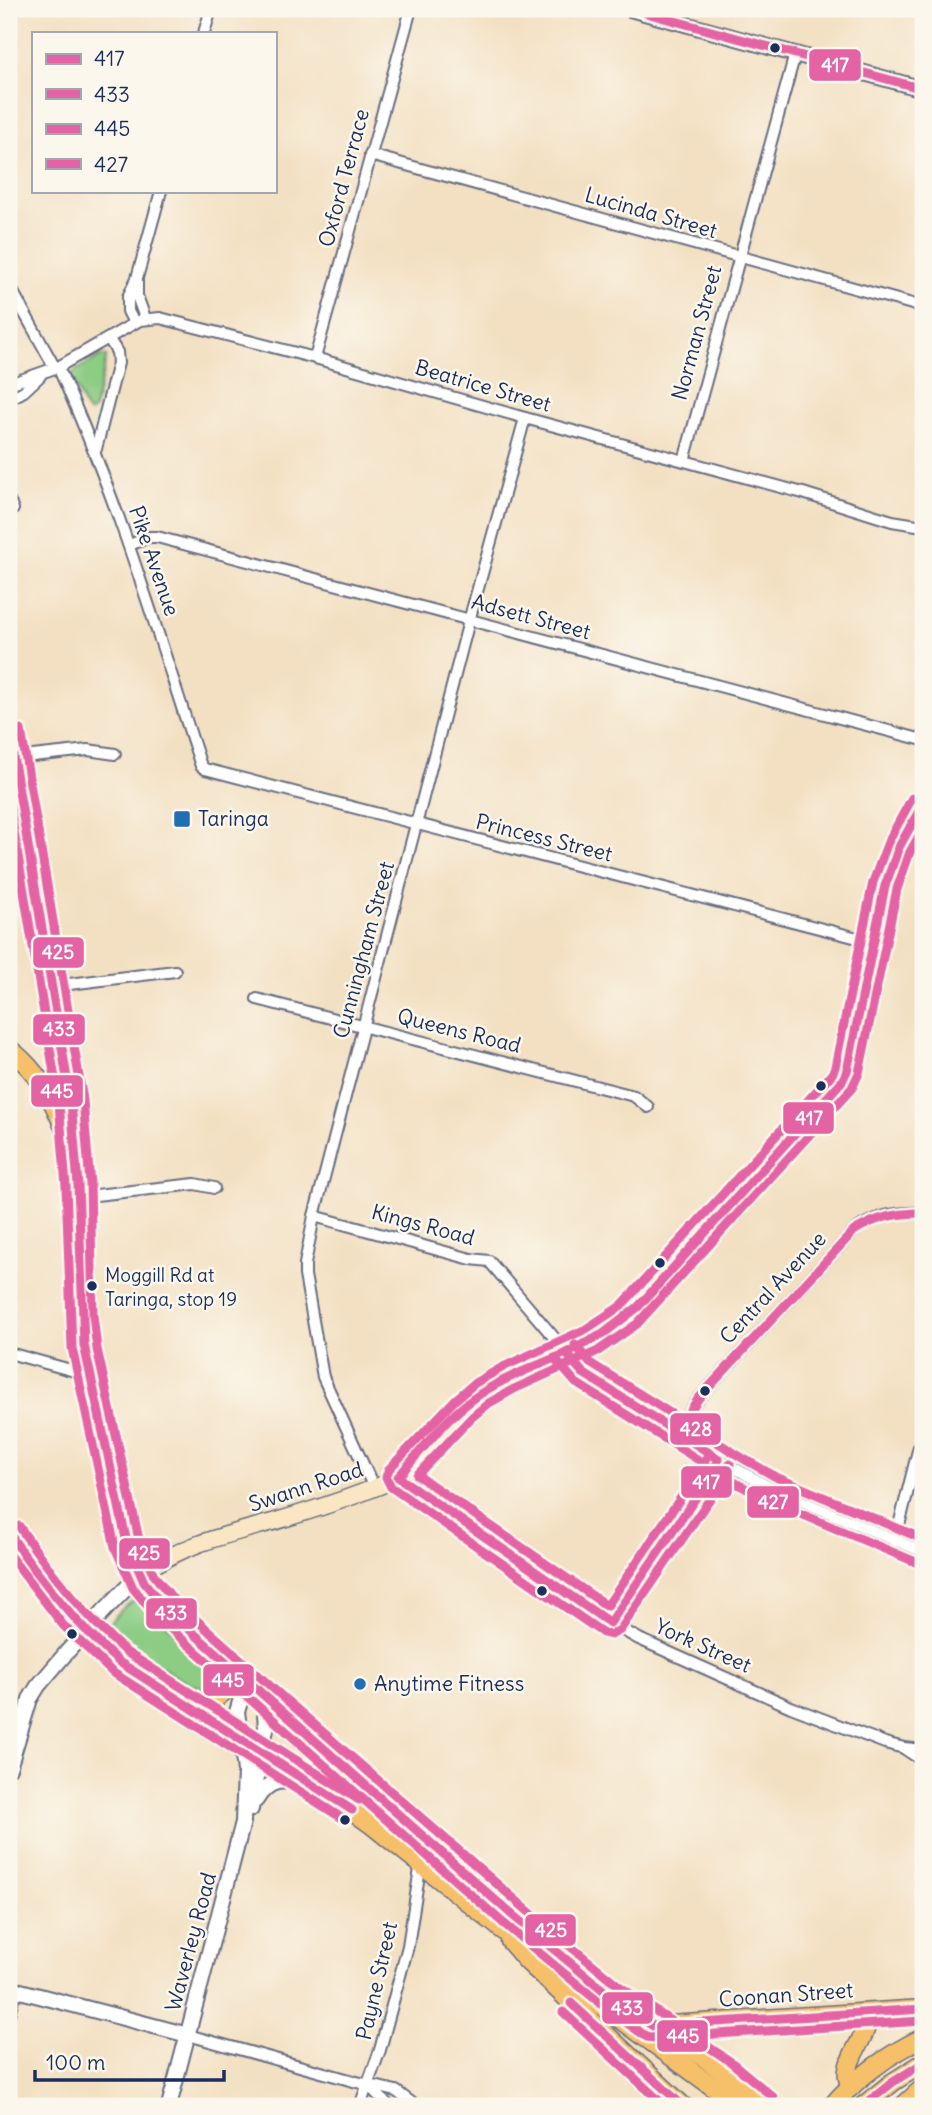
<svg xmlns="http://www.w3.org/2000/svg" width="932" height="2115" viewBox="0 0 932 2115" font-family="Delius,sans-serif">
	<style>
		.green { fill: #8ccc83; stroke: #547e70; stroke-width: 2 }
		.lines { fill: none; stroke-linecap: round; stroke-linejoin: round }
		.minor-casing { stroke: #676d81; stroke-width: 14 }
		.tertiary-casing { stroke: #676d81; stroke-width: 18 }
		.secondary-casing { stroke: #676d81; stroke-width: 19 }
		.primary-casing { stroke: #676d81; stroke-width: 21 }
		.trunk-casing { stroke: #676d81; stroke-width: 21 }
		.minor { stroke: #fff; stroke-width: 10 }
		.tertiary { stroke: #fff; stroke-width: 14 }
		.secondary { stroke: #fbe6c4; stroke-width: 16 }
		.primary { stroke: #f6c06b; stroke-width: 18 }
		.trunk { stroke: #f6c06b; stroke-width: 18 }
		.tertiary-bridge-casing { stroke: #676d81; stroke-width: 18; stroke-linecap: butt }
		.tertiary-bridge { stroke: #fff; stroke-width: 14 }
		.bus-1-casing { stroke: #fbf7ec; stroke-width: 14 }
		.bus-2-casing { stroke: #fbf7ec; stroke-width: 14 }
		.bus-3-casing { stroke: #fbf7ec; stroke-width: 14 }
		.bus-4-casing { stroke: #fbf7ec; stroke-width: 14 }
		.bus-5-casing { stroke: #fbf7ec; stroke-width: 14 }
		.bus-6-casing { stroke: #fbf7ec; stroke-width: 14 }
		.bus-1 { stroke: #e463a4; stroke-width: 9 }
		.bus-2 { stroke: #e463a4; stroke-width: 9 }
		.bus-3 { stroke: #e463a4; stroke-width: 9 }
		.bus-4 { stroke: #e463a4; stroke-width: 9 }
		.bus-5 { stroke: #e463a4; stroke-width: 9 }
		.bus-6 { stroke: #e463a4; stroke-width: 9 }
		.bus-dot { fill: #1b2f5e; stroke: #fbf7ec; stroke-width: 2.5 }
		.poi-dot { fill: #1f6fb2; stroke: #fbf7ec; stroke-width: 2.5 }
		.labels { text-anchor: middle; stroke-width: 5; stroke-linejoin: round; paint-order: stroke }
		.bus-label { font-size: 19px; fill: #1b2f5e; stroke: #fbf7ec; text-anchor: start }
		.street-label { font-size: 21px; fill: #1b2f5e; stroke: #fbf7ec }
		.poi-label { font-size: 21px; fill: #1b2f5e; stroke: #fbf7ec; text-anchor: start }
		.line-badge { stroke: #fbf7ec; stroke-width: 2.5 }
		.badge-label { font-size: 19px; text-anchor: middle; font-weight: bold; fill: #fff }
	</style>
	<rect width="100%" height="100%" fill="#fbf7ec"/>
	<filter id="ink" filterUnits="userSpaceOnUse"><feTurbulence type="fractalNoise" baseFrequency=".0143" numOctaves="2"/><feDisplacementMap in="SourceGraphic" scale="14" xChannelSelector="R" yChannelSelector="G"/><feConvolveMatrix kernelMatrix="1 2 1 2 8 2 1 2 1" color-interpolation-filters="sRGB"/></filter>
	<filter id="wash" filterUnits="userSpaceOnUse"><feTurbulence type="fractalNoise" baseFrequency=".00686" numOctaves="4" result="noise"/><feDisplacementMap in="SourceGraphic" scale="28" xChannelSelector="R" yChannelSelector="G"/><feGaussianBlur stdDeviation="1.57" result="paint"/><feColorMatrix in="noise" values="0 0 0 0 0 0 0 0 0 0 0 0 0 0 0 0 0 1.4 0 .05"/><feComposite in="paint" operator="in"/></filter>
	<g filter="url(#wash)">
		<rect width="100%" height="100%" fill="#f3e0c2"/>
		<g class="green">
			<path d="M100,356H106V360L94,409L90,413L86,410L71,376L75,371Z"/>
			<path d="M138,1598L213,1666L219,1677L217,1690C207,1685 200,1689 190,1684C160,1670 133,1646 108,1624L125,1606Z"/>
		</g>
	</g>
	<g filter="url(#ink)">
		<g class="lines">
			<g class="minor-casing">
				<g id="minor">
					<path d="M204,33L211,9"/>
					<path d="M370,155L923,307"/>
					<path d="M137,281V296L145,318"/>
					<path d="M9,285L55,368"/>
					<path d="M134,323L128,311V297L137,278L161,191"/>
					<path d="M315,358L411,9"/>
					<path d="M58,367C117,496 157,632 201,766L205,769L873,942"/>
					<path d="M9,384L58,367L140,320L160,318L315,358L525,418L803,493L892,521L923,526"/>
					<path d="M9,399L24,391L40,376"/>
					<path d="M96,449L118,363L117,352L109,339"/>
					<path d="M684,461L795,54"/>
					<path d="M9,501L13,509"/>
					<path d="M130,545L148,537H157L923,740"/>
					<path d="M14,758L88,750L115,754"/>
					<path d="M53,986L175,971"/>
					<path d="M257,999L634,1096L648,1107"/>
					<path d="M78,1197L195,1184L214,1188"/>
					<path d="M314,1216L471,1259L489,1261L557,1341L575,1366L583,1373L738,1470L773,1489L923,1552"/>
					<path d="M9,1353L89,1375"/>
					<path d="M677,1431L698,1399L854,1231C876,1215 896,1212 923,1213"/>
					<path d="M398,1477L610,1623L639,1639L791,1707L885,1743L904,1748L923,1750"/>
					<path d="M374,1488L323,1377L305,1275V1264L314,1216L469,621L525,418"/>
					<path d="M895,1541L923,1431"/>
					<path d="M610,1623L714,1471L719,1459"/>
					<path d="M905,1749L923,1761"/>
					<path d="M9,2015L15,1990"/>
					<path d="M188,2035L357,2082L396,2091L416,2106"/>
					<path d="M368,2085L389,2106"/>
					<path d="M360,2106L380,2050L408,1946L421,1862"/>
				</g>
			</g>
			<g class="tertiary-casing">
				<g id="tertiary">
					<path d="M630,9L923,89"/>
					<path d="M104,1611L140,1574"/>
					<path d="M9,1768L30,1699L38,1686L67,1652"/>
					<path d="M256,1800C270,1777 284,1780 308,1784"/>
					<path d="M251,1809L266,1729L264,1698"/>
					<path d="M9,1988L188,2035"/>
					<path d="M169,2106L243,1822L245,1771L237,1712L242,1695L254,1689"/>
				</g>
			</g>
			<g class="secondary-casing">
				<path id="secondary" d="M140,1574C184,1544 222,1536 273,1522C310,1511 348,1499 384,1484C416,1471 449,1417 480,1394C513,1370 555,1358 591,1340C610,1331 626,1317 642,1303L845,1076L885,886L899,847L923,804"/>
			</g>
			<g class="primary-casing">
				<g id="primary">
					<path d="M510,1941L527,1961L683,2106"/>
					<path d="M653,2026L923,2009"/>
					<path d="M851,2087C840,2067 859,2048 865,2030C867,2024 867,2019 867,2013"/>
					<path d="M832,2106C855,2079 890,2053 923,2038"/>
					<path d="M863,2106L893,2082L923,2063"/>
					<path d="M903,2106L923,2088"/>
				</g>
			</g>
			<g class="trunk-casing">
				<g id="trunk">
					<path d="M9,732L51,975L74,1139"/>
					<path d="M9,1049C49,1078 73,1137 78,1185L84,1345L127,1543L144,1582L164,1607L316,1743L510,1913L614,1999L706,2059L765,2106"/>
					<path d="M9,1533L62,1607L97,1643L119,1662L261,1754L332,1796L372,1825L544,1963L739,2106"/>
					<path d="M181,1702C210,1706 243,1693 222,1659"/>
				</g>
			</g>
			<use href="#minor" class="minor"/>
			<use href="#tertiary" class="tertiary"/>
			<use href="#secondary" class="secondary"/>
			<use href="#primary" class="primary"/>
			<use href="#trunk" class="trunk"/>
			<g class="tertiary-bridge-casing">
				<path id="tertiary-bridge" d="M67,1652L104,1611"/>
			</g>
			<use href="#tertiary-bridge" class="tertiary-bridge"/>
			<g class="bus-1-casing">
				<g id="bus-1">
					<path d="M646,13L923,89"/>
					<path d="M566,1353L583,1373L719,1459L714,1471L610,1623L398,1477C422,1450 444,1420 473,1399C501,1378 535,1367 566,1353Z"/>
					<path d="M566,1353L603,1334L638,1307L842,1081L847,1071L885,886L899,847L923,804"/>
					<path d="M677,1431L698,1399L854,1231C876,1217 897,1213 923,1213"/>
				</g>
			</g>
			<g class="bus-2-casing">
				<g id="bus-2">
					<path d="M9,732L71,1102L78,1185L84,1345L127,1543L144,1582L164,1607L510,1913L614,1999L653,2026L923,2009"/>
					<path d="M9,1533C41,1581 76,1624 119,1662L352,1810"/>
					<path d="M571,2003L683,2106"/>
					<path d="M863,2106L893,2082L923,2063"/>
				</g>
			</g>
			<g class="bus-3-casing">
				<g id="bus-3">
					<path d="M9,802L59,1103L66,1186L72,1348L115,1547L133,1588L156,1616L502,1922L606,2008L647,2037L654,2038L923,2021"/>
					<path d="M9,1555L63,1625L112,1672L345,1820"/>
					<path d="M563,2012L665,2106"/>
				</g>
			</g>
			<g class="bus-4-casing">
				<g id="bus-4">
					<path d="M555,1359L576,1383L732,1481L768,1500L918,1563"/>
					<path d="M708,1454L703,1465L607,1606L417,1475L472,1417L489,1403L514,1389L598,1351L637,1324L852,1088L859,1073L897,889L910,852L923,829"/>
				</g>
			</g>
			<g class="bus-5-casing">
				<g id="bus-5">
					<path d="M575,1345L590,1363L744,1459L778,1478L923,1539"/>
					<path d="M730,1464L724,1478L620,1630L611,1635L603,1633L391,1487L386,1477L389,1469L455,1400L475,1383L503,1367L586,1329L621,1306L832,1074L835,1067L873,882L888,842L912,798"/>
				</g>
			</g>
			<g class="bus-6-casing">
				<g id="bus-6">
					<path d="M21,730L83,1100L90,1184L93,1315L97,1349L140,1544L154,1575L173,1599L277,1692L543,1924L619,1986L731,2062L773,2097"/>
					<path d="M19,1526C50,1573 84,1615 126,1652L359,1800"/>
				</g>
			</g>
			<use href="#bus-1" class="bus-1"/>
			<use href="#bus-2" class="bus-2"/>
			<use href="#bus-3" class="bus-3"/>
			<use href="#bus-4" class="bus-4"/>
			<use href="#bus-5" class="bus-5"/>
			<use href="#bus-6" class="bus-6"/>
		</g>
	</g>
	<g class="bus-dot">
		<circle cx="775" cy="48" r="6"/>
		<circle cx="821" cy="1086" r="6"/>
		<circle cx="660" cy="1263" r="6"/>
		<circle cx="92" cy="1286" r="6"/>
		<circle cx="705" cy="1391" r="6"/>
		<circle cx="542" cy="1591" r="6"/>
		<circle cx="72" cy="1634" r="6"/>
		<circle cx="345" cy="1820" r="6"/>
	</g>
	<g class="poi-dot">
		<rect x="173" y="810" width="18" height="18" rx="3.5"/>
		<circle cx="360" cy="1684" r="7"/>
	</g>
	<g class="labels">
		<g class="bus-label">
			<text x="105" y="1282">Moggill Rd at<tspan x="105" dy="24">Taringa, stop 19</tspan></text>
		</g>
		<g class="street-label">
			<text transform="translate(344 178) rotate(-75)" y="7">Oxford Terrace</text>
			<text transform="translate(651 213) rotate(16)" y="7">Lucinda Street</text>
			<text transform="translate(697 333) rotate(-75)" y="7">Norman Street</text>
			<text transform="translate(483 386) rotate(16)" y="7">Beatrice Street</text>
			<text transform="translate(154 561) rotate(71)" y="7">Pike Avenue</text>
			<text transform="translate(531 617) rotate(15)" y="7">Adsett Street</text>
			<text transform="translate(544 838) rotate(14)" y="7">Princess Street</text>
			<text transform="translate(364 950) rotate(-75)" y="7">Cunningham Street</text>
			<text transform="translate(459 1031) rotate(14)" y="7">Queens Road</text>
			<text transform="translate(423 1225) rotate(15)" y="7">Kings Road</text>
			<text transform="translate(773 1288) rotate(-47)" y="7">Central Avenue</text>
			<text transform="translate(306 1487) rotate(-18)" y="7">Swann Road</text>
			<text transform="translate(703 1646) rotate(24)" y="7">York Street</text>
			<text transform="translate(191 1942) rotate(-75)" y="7">Waverley Road</text>
			<text transform="translate(377 1981) rotate(-77)" y="7">Payne Street</text>
			<text transform="translate(786 1995) rotate(-4)" y="7">Coonan Street</text>
		</g>
		<g class="poi-label">
			<text x="198" y="826">Taringa</text>
			<text x="374" y="1691">Anytime Fitness</text>
		</g>
	</g>
	<g class="line-badge">
		<rect x="808" y="48" width="54" height="34" rx="7" fill="#e463a4"/>
		<rect x="32" y="936" width="53" height="33" rx="7" fill="#e463a4"/>
		<rect x="32" y="1013" width="54" height="33" rx="7" fill="#e463a4"/>
		<rect x="30" y="1074" width="54" height="34" rx="7" fill="#e463a4"/>
		<rect x="782" y="1101" width="53" height="34" rx="7" fill="#e463a4"/>
		<rect x="669" y="1412" width="53" height="34" rx="7" fill="#e463a4"/>
		<rect x="680" y="1465" width="53" height="34" rx="7" fill="#e463a4"/>
		<rect x="746" y="1485" width="54" height="34" rx="7" fill="#e463a4"/>
		<rect x="118" y="1537" width="53" height="33" rx="7" fill="#e463a4"/>
		<rect x="145" y="1597" width="53" height="33" rx="7" fill="#e463a4"/>
		<rect x="202" y="1663" width="53" height="34" rx="7" fill="#e463a4"/>
		<rect x="524" y="1913" width="53" height="34" rx="7" fill="#e463a4"/>
		<rect x="601" y="1991" width="53" height="34" rx="7" fill="#e463a4"/>
		<rect x="656" y="2019" width="53" height="34" rx="7" fill="#e463a4"/>
	</g>
	<g class="badge-label">
		<text x="835" y="72">417</text>
		<text x="58" y="959">425</text>
		<text x="59" y="1036">433</text>
		<text x="57" y="1098">445</text>
		<text x="809" y="1125">417</text>
		<text x="696" y="1436">428</text>
		<text x="706" y="1489">417</text>
		<text x="773" y="1509">427</text>
		<text x="144" y="1560">425</text>
		<text x="171" y="1620">433</text>
		<text x="228" y="1687">445</text>
		<text x="551" y="1937">425</text>
		<text x="627" y="2015">433</text>
		<text x="683" y="2043">445</text>
	</g>
	<rect width="932" height="2115" fill="none" stroke="#fbf7ec" stroke-width="35"/>
	<rect x="32" y="32" width="245" height="161" fill="#fbf7ec" stroke="#a1a7b3" stroke-width="2"/>
	<rect x="46" y="54" width="35" height="10" fill="#e463a4" stroke="#a1a7b3" stroke-width="2"/>
	<text x="94" y="66" font-size="21" fill="#1b2f5e">417</text>
	<rect x="46" y="89" width="35" height="10" fill="#e463a4" stroke="#a1a7b3" stroke-width="2"/>
	<text x="94" y="102" font-size="21" fill="#1b2f5e">433</text>
	<rect x="46" y="124" width="35" height="10" fill="#e463a4" stroke="#a1a7b3" stroke-width="2"/>
	<text x="94" y="136" font-size="21" fill="#1b2f5e">445</text>
	<rect x="46" y="159" width="35" height="10" fill="#e463a4" stroke="#a1a7b3" stroke-width="2"/>
	<text x="94" y="172" font-size="21" fill="#1b2f5e">427</text>
	<path d="M35 2070v10h189v-10" fill="none" stroke="#1b2f5e" stroke-width="3.5"/>
	<text x="46" y="2070" font-size="21" fill="#1b2f5e" stroke="#fbf7ec" stroke-width="5" paint-order="stroke">100 m</text>
</svg>
